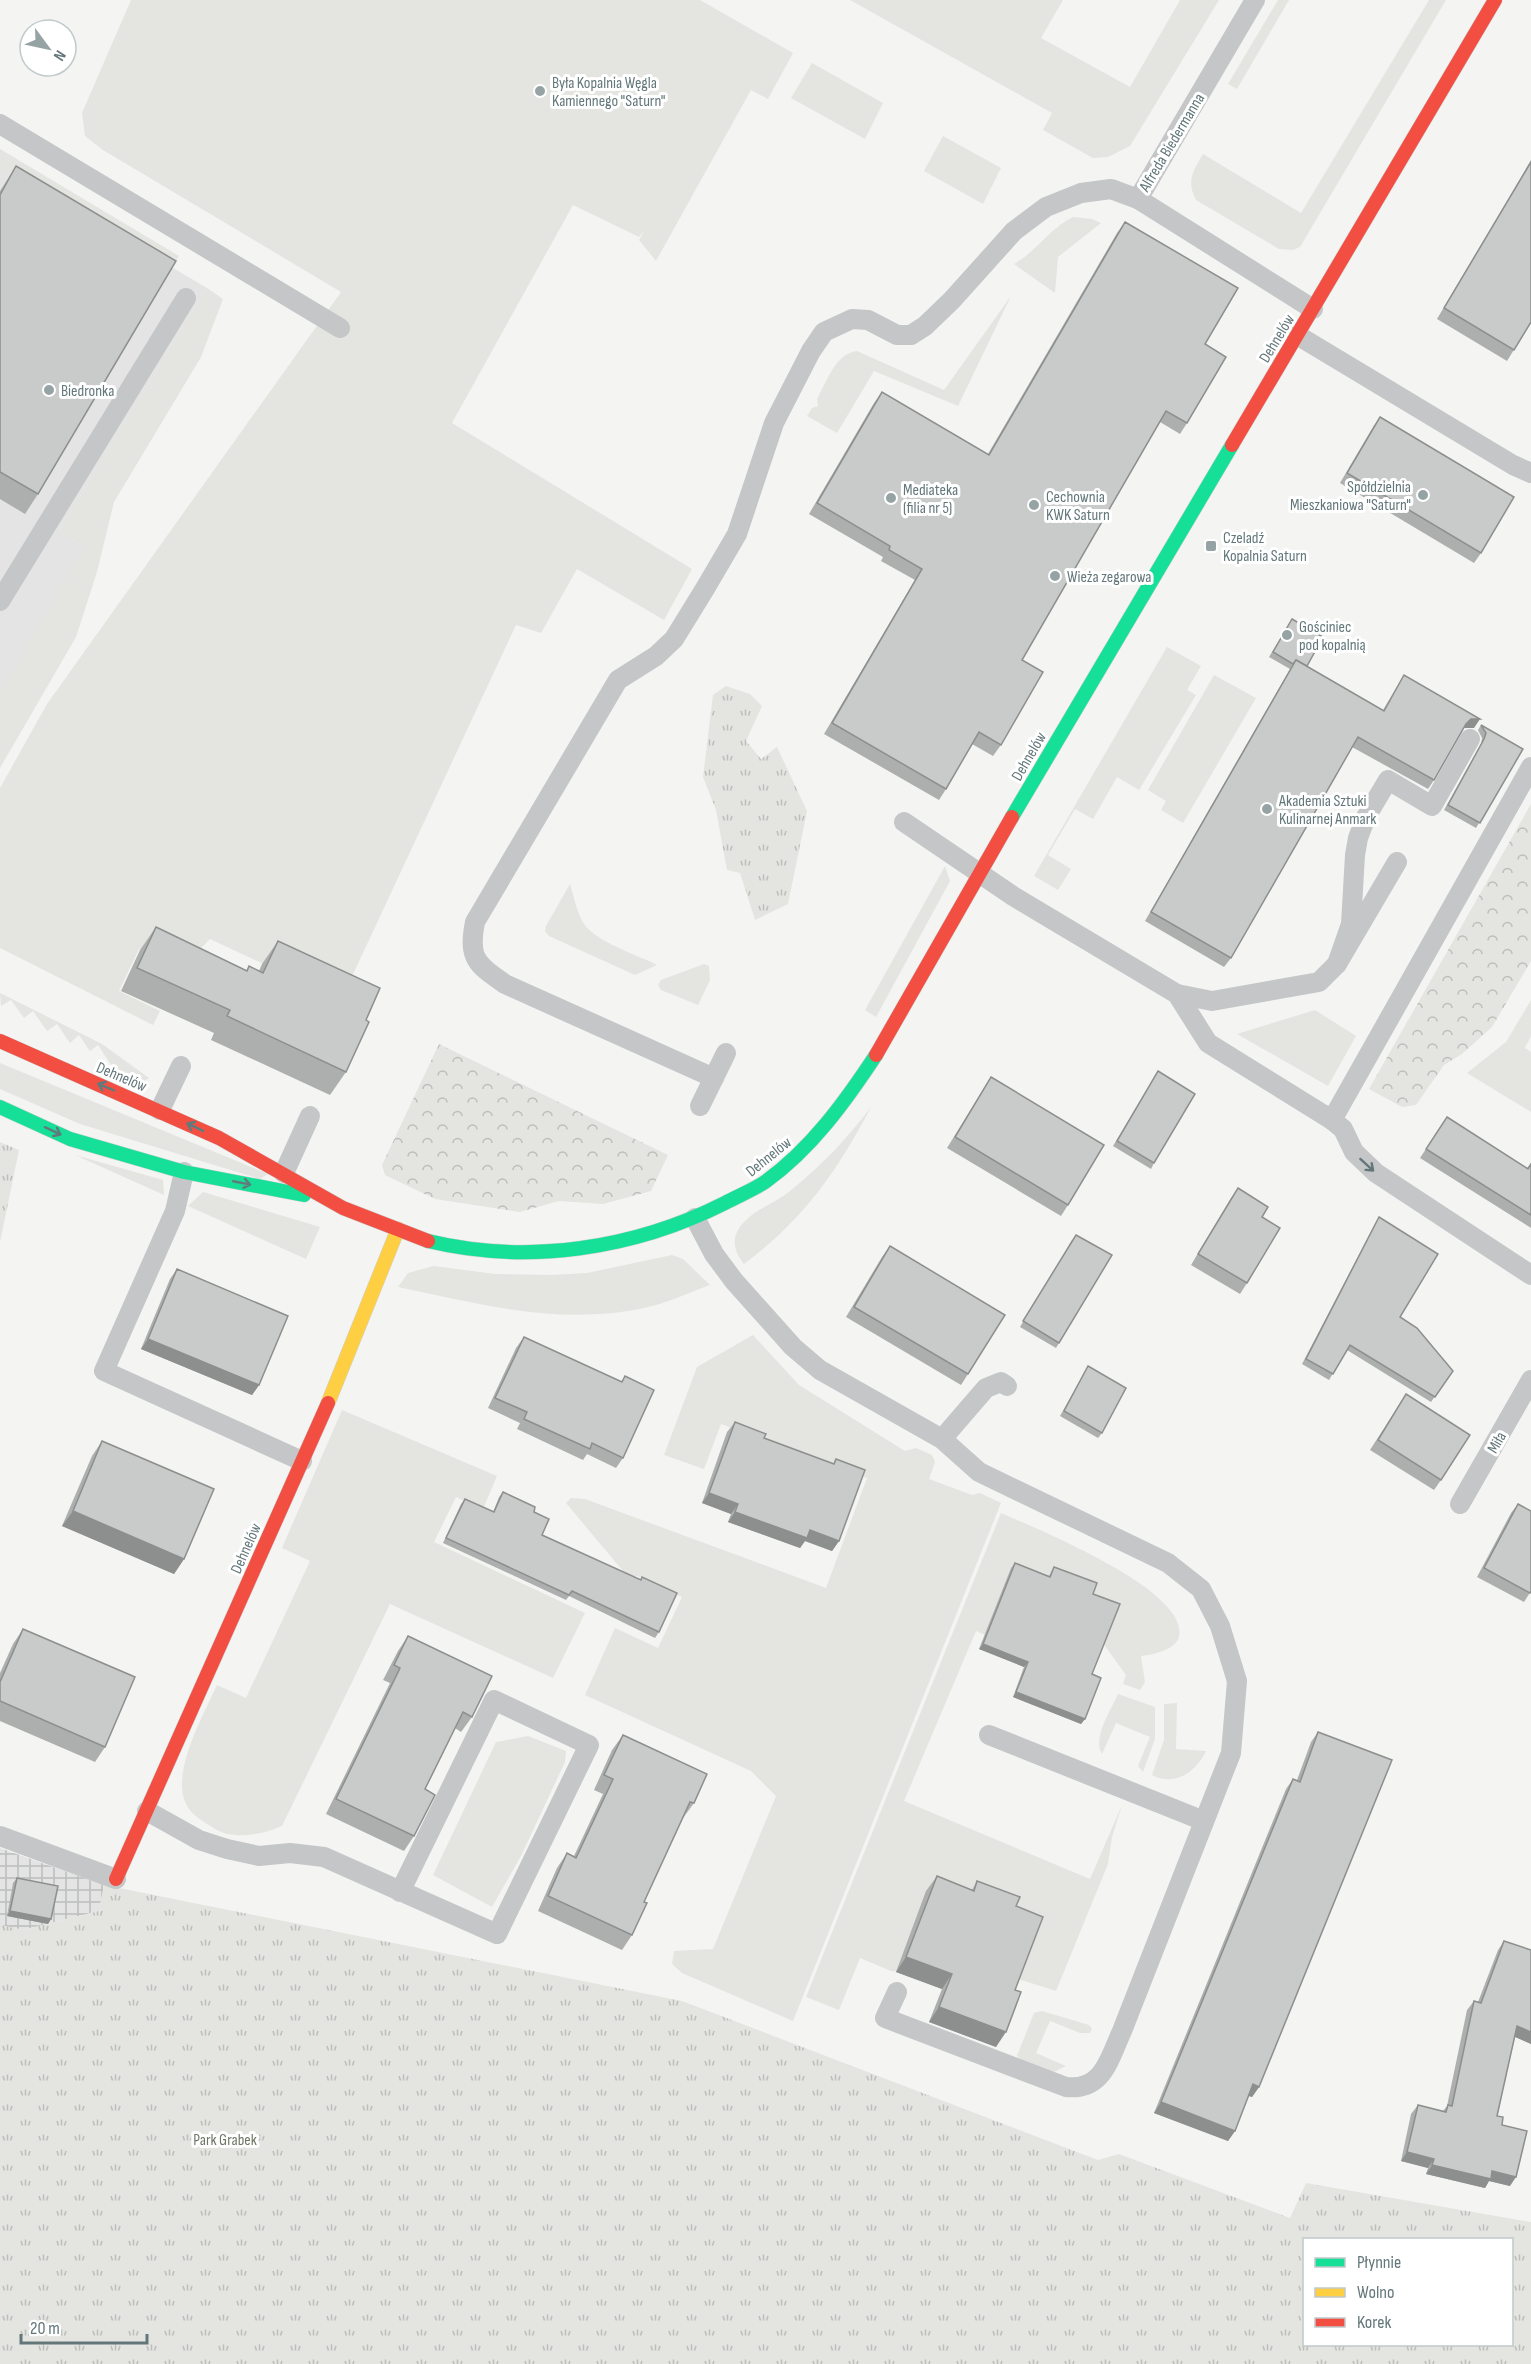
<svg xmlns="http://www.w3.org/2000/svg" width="1531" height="2364" viewBox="0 0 1531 2364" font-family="'Sofia Sans Condensed',sans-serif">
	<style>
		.built { fill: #e3e4e3 }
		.industrial { fill: url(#industrial-grid) }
		.green { fill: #e4e5e0 }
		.forest { fill: url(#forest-crowns) }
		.park { fill: url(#park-tufts); fill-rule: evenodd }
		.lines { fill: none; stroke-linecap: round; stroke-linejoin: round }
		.fast-casing { stroke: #ced0d0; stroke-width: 15 }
		.slow-casing { stroke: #ced0d0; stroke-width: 15 }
		.jam-casing { stroke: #ced0d0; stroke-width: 15 }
		.lane { stroke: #c4c6c7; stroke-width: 20 }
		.fast { stroke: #16e098; stroke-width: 14 }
		.slow { stroke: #ffcf43; stroke-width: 14 }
		.jam { stroke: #f24e42; stroke-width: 14 }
		.wall { fill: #adafaf }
		.shaded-wall { fill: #8d8e8e }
		.building { fill: #c9cbcb; stroke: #8d8e8e; stroke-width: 1.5 }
		.oneway { stroke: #5f7c7c }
		.oneway2 { stroke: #63777a }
		.poi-dot { fill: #96a3a4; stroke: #fff; stroke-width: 2 }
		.labels { text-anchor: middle; stroke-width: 6; stroke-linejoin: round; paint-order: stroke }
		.poi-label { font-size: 16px; fill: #63777a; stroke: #fff; text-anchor: start }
		.street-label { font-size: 16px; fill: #63777a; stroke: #fff }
		.park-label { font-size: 16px; fill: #6e7865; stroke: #fff }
	</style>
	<defs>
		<pattern id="industrial-grid" width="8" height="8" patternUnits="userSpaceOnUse" patternTransform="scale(1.5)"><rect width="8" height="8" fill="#e3e4e3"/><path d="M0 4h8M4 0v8" fill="none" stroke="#bcbebd"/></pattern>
		<pattern id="forest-crowns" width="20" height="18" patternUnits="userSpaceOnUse" patternTransform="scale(1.5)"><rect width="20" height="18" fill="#e4e5e0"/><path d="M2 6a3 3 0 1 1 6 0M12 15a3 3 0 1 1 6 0" fill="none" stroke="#bcbebb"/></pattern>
		<pattern id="park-tufts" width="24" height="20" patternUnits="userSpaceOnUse" patternTransform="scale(1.5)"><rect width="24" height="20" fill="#e4e5e0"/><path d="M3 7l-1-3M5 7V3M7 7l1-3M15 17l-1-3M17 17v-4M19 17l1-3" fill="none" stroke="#bcbebb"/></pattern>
	</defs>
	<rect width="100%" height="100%" fill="#f4f4f3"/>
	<path class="built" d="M0,166L207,288L59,531L85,547L0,693Z"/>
	<path class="industrial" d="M0,1848L104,1885L99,1911L23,1930L0,1925Z"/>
	<g class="green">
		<path d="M131,0H700L793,53L768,99L751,90L656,261L639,240L644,231L639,237L573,205L452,423L692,569L664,620L577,569L541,633L516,625L341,1000L210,939L181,969L139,949L119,991L160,1011L153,1025L0,948V788L47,704L341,292L103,150L85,136L82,113Z"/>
		<path d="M850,0H1063L1041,38L1130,87L1180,0H1219L1130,146L1108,157L1093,158L1043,130L1052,113Z"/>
		<path d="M1278,0H1289L1237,89L1228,84Z"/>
		<path d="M1429,0H1446L1300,247L1293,250L1279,249L1196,200C1186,181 1193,171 1203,154L1301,213Z"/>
		<path d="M812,63L883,103L865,139L791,98Z"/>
		<path d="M943,136L1001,168L983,204L924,171Z"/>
		<path d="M0,149L179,256L172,267L0,166Z"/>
		<path d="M1073,217L1092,219L1101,223L1058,257L1055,293L1014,264C1036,252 1050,228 1073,217Z"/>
		<path d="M207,288L223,299L201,357L114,502L97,572L76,637L0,768V693L85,547L59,531Z"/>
		<path d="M1011,296L958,406L874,371L837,433L807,416L812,408L818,406L817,399C827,381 836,353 857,351L944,390Z"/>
		<path d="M1167,647L1201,666L1187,690L1196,695L1139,790L1117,777L1093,819L1075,809L1048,855L1071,869L1058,890L1034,876Z"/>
		<path d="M1214,675L1256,698L1183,823L1161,810L1166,801L1148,790Z"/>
		<path d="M945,866L950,881L876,1017L865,1010Z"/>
		<path d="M570,884C574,897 577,913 584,924C596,942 638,955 657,965L635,975L549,936L545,931L546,926Z"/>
		<path d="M704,964L709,966L710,980L698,1005L661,990L658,985L661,980Z"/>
		<path d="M0,993L102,1044L149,1078L140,1084L115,1071L98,1045L90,1051L79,1035L70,1043L57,1024L47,1031L33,1011L24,1018L11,1000L1,1006Z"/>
		<path d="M1531,1000V1036L1525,1048L1531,1052V1112L1467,1073L1506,1042Z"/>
		<path d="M1315,1010L1356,1036L1328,1086L1237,1034Z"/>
		<path d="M0,1063L268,1174L260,1179L80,1124L0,1089Z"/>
		<path d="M871,1107C836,1173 804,1219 744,1264C736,1254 731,1242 738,1230C748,1212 774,1204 790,1191C821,1166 847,1139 871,1107Z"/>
		<path d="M75,1155L163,1180L164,1195Z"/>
		<path d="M203,1192L320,1227L306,1259L188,1206Z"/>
		<path d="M672,1255L683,1259L710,1285C688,1293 667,1303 644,1308C560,1326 480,1304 398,1287L408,1273L434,1266L495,1274L551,1275L587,1273Z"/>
		<path d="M753,1335L799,1385L905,1451L916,1448L932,1455L935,1462L929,1479L972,1495L980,1493L1001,1503L793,2021L682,1973L672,1964L674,1951L713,1949L776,1796L751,1771L585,1695L615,1628L658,1648L682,1597L637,1576L628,1577L566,1503L571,1498L585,1499L826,1588L867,1478L721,1424L704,1469L664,1455L697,1367Z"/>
		<path d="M342,1410L497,1476L483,1509L456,1497L434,1542L585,1613L553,1678L390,1604L282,1826C262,1835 231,1841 212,1827C204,1822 192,1815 187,1806C169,1775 204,1714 217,1685L246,1698L310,1561L282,1548Z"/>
		<path d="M1001,1513C1035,1528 1189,1590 1179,1636C1177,1650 1151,1655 1141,1656L1145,1682L1140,1690L1123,1684L1126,1675L1051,1572L1047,1582L1011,1568L985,1635L976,1631L904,1801L1090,1879L1122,1805L1112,1837L1108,1864L1056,1991L1015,1978L891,1971L860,1958L839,2010L806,1997Z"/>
		<path d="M1118,1694L1155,1707V1739L1143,1772L1138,1766L1150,1737L1116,1723L1102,1754C1092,1738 1111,1710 1118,1694Z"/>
		<path d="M1177,1703L1176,1749L1206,1751C1196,1772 1175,1787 1152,1775L1164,1740V1704Z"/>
		<path d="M528,1736L566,1751L565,1762L521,1856L492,1907L433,1875L496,1742Z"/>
		<path d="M1042,2011L1089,2025L1092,2029L1090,2033H1080L1050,2021L1036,2053L1066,2066L1054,2072L1025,2064L1017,2056L1034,2013Z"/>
	</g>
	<g class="forest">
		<path d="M1531,804V961L1492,1027L1462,1054L1444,1065L1416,1105L1402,1107L1369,1089Z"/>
		<path d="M439,1044L668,1155L651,1191L603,1204L559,1201L520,1212L435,1199L385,1175L382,1165Z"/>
	</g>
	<g class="park">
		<path d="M726,686L750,694L762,706L746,741L761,759L777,747L807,811L788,904L755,920L740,873L727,870L716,810L703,777L713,695Z"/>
		<path d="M0,1142L19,1150L0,1242Z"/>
		<path d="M104,1885L682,2001L1098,2160L1119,2154L1290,2218L1306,2183L1531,2222V2364H0V1925L24,1930L99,1911ZM1304,2240H1512V2344H1304Z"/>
	</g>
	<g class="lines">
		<g class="fast-casing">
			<g id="fast">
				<path d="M1012,817L1232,445"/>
				<path d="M0,1107L70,1139L184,1172L304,1195"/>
				<path d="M428,1241C528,1265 634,1249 725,1203C738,1196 753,1190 765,1182C811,1149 845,1102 876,1055"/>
			</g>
		</g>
		<g class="slow-casing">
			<path id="slow" d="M328,1403L398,1229"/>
		</g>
		<g class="jam-casing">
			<g id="jam">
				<path d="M1232,445L1495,0"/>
				<path d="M0,1041L219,1138L343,1208L428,1241"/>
				<path d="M876,1055L1012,817"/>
				<path d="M116,1879L328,1403"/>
			</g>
		</g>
		<g class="lane">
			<path d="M1255,0L1138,199L1313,309"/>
			<path d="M0,124L340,328"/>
			<path d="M1297,335L1513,465L1531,473"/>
			<path d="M0,601L186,298"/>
			<path d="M904,822L1013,896L1177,994L1208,1043L1332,1120L1343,1129L1354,1152L1376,1173L1531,1275"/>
			<path d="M1337,964L1351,924L1355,855L1358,838L1366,817L1388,780L1432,806L1470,739"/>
			<path d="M1177,994L1212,1001L1319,982L1337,964L1397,862"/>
			<path d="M714,1078L505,984C476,964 468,958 475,922L618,680L656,656L674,639L706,587L737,534L774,423L811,351L824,332L852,319L868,320L897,335H911L925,326L952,300L1014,231L1046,207L1081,193L1111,189L1138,199"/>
			<path d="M700,1106L726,1053"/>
			<path d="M160,1110L181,1066"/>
			<path d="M1332,1120L1531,767"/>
			<path d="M184,1172L175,1211L104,1371L302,1461"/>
			<path d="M284,1173L310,1116"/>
			<path d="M695,1218L714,1254L734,1281L793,1347L820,1370L942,1439L979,1472L1168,1563L1201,1589L1220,1626L1237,1681L1231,1753L1122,2031C1109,2059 1103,2091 1066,2087L885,2018L897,1992"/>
			<path d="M942,1439L986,1388L1001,1382L1007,1386"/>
			<path d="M1460,1504L1531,1380"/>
			<path d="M989,1735L1204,1821"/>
			<path d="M147,1811L199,1840L227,1849L259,1856L290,1853L324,1857L497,1934L589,1745L494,1700L400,1892"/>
			<path d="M0,1836L116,1879"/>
		</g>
		<use href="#fast" class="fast"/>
		<use href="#slow" class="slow"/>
		<use href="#jam" class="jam"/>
	</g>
	<g class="wall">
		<path d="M1531,160V322L1507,361L1437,319Z"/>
		<path d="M16,166L38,494L25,514L0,499V191Z"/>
		<path d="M1125,222L1205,344L1187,423L1180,434L1160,422L1022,660L1001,745L993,756L972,744L946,789L939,800L824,734L915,580L881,561L883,557L809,514L874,403L882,392L988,454L1117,233Z"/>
		<path d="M1380,417L1481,553L1474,563L1340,483L1373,427Z"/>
		<path d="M1292,619L1307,666L1383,710L1404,675L1474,728H1464L1462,731L1434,780L1428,789L1352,747L1231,958L1224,967L1145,921L1290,669L1269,657Z"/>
		<path d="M1481,725L1523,749L1476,828L1444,810L1481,744L1482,738L1478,730Z"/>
		<path d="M156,927L246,971L249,966L259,971L262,964L278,941L366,1020L346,1072L330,1095L211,1040L214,1033L121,991L140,950Z"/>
		<path d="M1158,1071L1154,1163L1151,1169L1113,1146Z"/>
		<path d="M991,1077L1068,1205L1061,1216L947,1148Z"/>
		<path d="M1447,1117L1527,1168L1531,1163V1228L1420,1158Z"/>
		<path d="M1238,1188L1262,1217L1247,1283L1240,1294L1191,1265L1231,1198Z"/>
		<path d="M1379,1217L1400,1317L1453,1371L1431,1402L1347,1350L1329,1380L1302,1364L1376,1222Z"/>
		<path d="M1072,1240L1059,1343L1056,1348L1020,1327Z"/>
		<path d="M890,1246L968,1374L961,1385L846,1317L882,1257Z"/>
		<path d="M177,1269L259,1385L252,1395L141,1349L170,1279Z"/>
		<path d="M524,1337L621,1382L625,1376L623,1458L616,1468L587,1454L583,1460L517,1429L520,1423L488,1408L516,1348Z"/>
		<path d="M1088,1366L1102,1433L1098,1438L1060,1416Z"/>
		<path d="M1406,1394L1441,1480L1434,1490L1370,1450Z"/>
		<path d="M735,1422L764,1438L833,1464L836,1459L839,1541L832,1551L805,1541L800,1548L728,1522L731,1514L702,1503L727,1432Z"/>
		<path d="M102,1441L184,1559L174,1574L62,1526L92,1456Z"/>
		<path d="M503,1492L534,1512L542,1535L640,1580L642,1577L659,1632L655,1638L569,1596L566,1600L443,1543L461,1504L465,1499L493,1512L499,1497Z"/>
		<path d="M1518,1504L1531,1591L1524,1602L1477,1577L1511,1513Z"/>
		<path d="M1015,1563L1049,1576L1054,1567L1093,1594L1092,1674L1085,1719L1081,1724L1013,1697L1024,1667L979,1649L1011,1568Z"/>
		<path d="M23,1629L105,1747L95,1762L0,1721V1673L13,1644Z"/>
		<path d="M408,1636L472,1717L461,1732L455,1728L425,1789L414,1836L404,1851L326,1814L390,1683L383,1680L398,1651Z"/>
		<path d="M1318,1732L1259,2087L1252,2097L1249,2096L1235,2131L1228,2141L1154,2113L1286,1789L1293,1779L1297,1780L1311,1742Z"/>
		<path d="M623,1735L694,1803L683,1818L644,1902L632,1935L622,1950L538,1911L557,1868L567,1853L574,1856L603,1794L594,1790L612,1750Z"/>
		<path d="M937,1876L972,1890L977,1881L1016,1906L1015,1990L996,2047L929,2022L942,1989L896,1972L926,1891Z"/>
		<path d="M17,1878L51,1919L48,1924L7,1916L13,1883Z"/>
		<path d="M1504,1941L1531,2044L1515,2037L1497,2116L1502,2125L1510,2186L1489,2181L1485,2188L1426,2174L1428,2168L1401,2161L1411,2114L1418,2105L1443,2111L1447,2106L1467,2010L1474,2001L1478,2002L1498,1950Z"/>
	</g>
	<g class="shaded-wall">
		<path d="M1471,719H1480L1474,728H1464L1460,733L1466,724Z"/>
		<path d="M148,1339L259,1385L252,1395L141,1349Z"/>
		<path d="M709,1493L738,1504L731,1514L702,1503Z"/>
		<path d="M73,1511L184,1559L174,1574L62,1526Z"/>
		<path d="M735,1512L810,1530L839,1541L832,1551L805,1541L800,1548L728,1522Z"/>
		<path d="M983,1644L1028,1662L1024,1667L979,1649Z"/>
		<path d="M1016,1692L1085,1719L1081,1724L1013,1697Z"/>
		<path d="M10,1911L51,1919L48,1924L7,1916Z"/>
		<path d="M906,1957L952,1974L942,1989L896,1972Z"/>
		<path d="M939,2007L1006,2032L996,2047L929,2022Z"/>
		<path d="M1517,2026L1531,2032V2044L1511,2035Z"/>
		<path d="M1253,2084L1259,2087L1252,2097L1246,2095Z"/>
		<path d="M1161,2102L1235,2131L1228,2141L1154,2113Z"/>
		<path d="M1407,2152L1434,2159L1428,2168L1401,2161Z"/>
		<path d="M1432,2165L1492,2171L1516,2177L1510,2186L1489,2181L1485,2188L1426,2174Z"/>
	</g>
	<g class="building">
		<path d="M1531,162V322L1514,350L1444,308Z"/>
		<path d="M16,166L176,261L38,494L0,472V195Z"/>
		<path d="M1125,222L1238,288L1205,344L1226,357L1187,423L1166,411L1022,660L1043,672L1001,745L979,732L946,789L832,723L922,569L889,550L890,546L817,503L882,392L989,455Z"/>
		<path d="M1380,417L1514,497L1481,553L1347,473Z"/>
		<path d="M1292,619L1323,637L1307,666L1296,660L1293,664L1273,652Z"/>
		<path d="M1296,660L1384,711L1404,675L1480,719H1471L1466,724L1434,780L1358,737L1231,958L1151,912Z"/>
		<path d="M1481,725L1523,749L1480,823L1448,805L1484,739L1486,733Z"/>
		<path d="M156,927L247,971L249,966L263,973L278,941L380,988L366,1020L369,1022L346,1072L227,1016L230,1010L137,968Z"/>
		<path d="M1158,1071L1195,1094L1154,1163L1117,1141Z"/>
		<path d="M991,1077L1104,1145L1068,1205L955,1137Z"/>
		<path d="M1447,1117L1528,1169L1531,1164V1215L1426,1149Z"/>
		<path d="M1238,1188L1268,1207L1262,1217L1280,1228L1247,1283L1198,1254Z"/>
		<path d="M1379,1217L1438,1254L1400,1317L1417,1328L1453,1371L1435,1397L1350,1345L1333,1374L1306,1359Z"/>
		<path d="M1076,1235L1112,1255L1059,1343L1023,1321Z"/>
		<path d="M890,1246L1005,1315L968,1374L854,1307Z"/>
		<path d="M177,1269L288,1316L259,1385L148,1339Z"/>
		<path d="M524,1337L622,1382L625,1376L654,1390L623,1458L592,1443L590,1449L524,1419L527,1412L495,1398Z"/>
		<path d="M1088,1366L1126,1388L1102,1433L1064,1411Z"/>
		<path d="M1406,1394L1470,1435L1441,1480L1378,1440Z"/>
		<path d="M735,1422L766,1434L764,1438L834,1464L836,1459L865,1470L839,1541L810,1530L807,1538L735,1512L738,1504L709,1493Z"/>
		<path d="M102,1441L214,1489L184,1559L73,1511Z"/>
		<path d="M503,1492L535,1507L534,1512L549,1519L542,1535L641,1580L642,1577L677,1593L659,1632L572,1591L569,1595L446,1538L465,1499L494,1512Z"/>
		<path d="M1518,1504L1531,1511V1591L1530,1593L1484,1568Z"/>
		<path d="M1015,1563L1050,1577L1054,1567L1097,1583L1093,1594L1120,1604L1092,1674L1101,1678L1085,1719L1016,1692L1028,1662L983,1644Z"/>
		<path d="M23,1629L135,1677L105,1747L0,1701V1682Z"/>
		<path d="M408,1636L492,1676L472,1717L463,1712L425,1789L435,1795L414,1836L336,1799L400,1668L394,1665Z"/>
		<path d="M1318,1732L1392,1760L1259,2087L1253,2084L1235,2131L1161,2102L1293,1779L1300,1782Z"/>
		<path d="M623,1735L707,1774L694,1803L690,1802L644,1902L647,1903L632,1935L548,1896L567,1853L576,1858L613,1779L604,1775Z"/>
		<path d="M937,1876L974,1891L977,1881L1020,1897L1016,1906L1043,1917L1015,1990L1021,1992L1006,2032L939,2007L952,1974L906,1957Z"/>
		<path d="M17,1878L58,1886L51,1919L10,1911Z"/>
		<path d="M1504,1941L1531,1950V2032L1517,2026L1497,2116L1503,2117L1502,2125L1527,2131L1516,2177L1492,2171L1491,2179L1432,2165L1434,2159L1407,2152L1418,2105L1446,2112L1448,2105L1452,2106L1474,2001L1481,2003Z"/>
	</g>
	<defs><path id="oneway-shaft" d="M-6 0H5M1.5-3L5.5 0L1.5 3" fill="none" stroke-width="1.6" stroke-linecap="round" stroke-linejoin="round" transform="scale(1.5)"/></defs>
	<g class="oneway">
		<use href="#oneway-shaft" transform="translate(106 1087) rotate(-157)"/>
		<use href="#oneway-shaft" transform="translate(195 1127) rotate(-154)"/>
		<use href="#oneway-shaft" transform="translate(53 1131) rotate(25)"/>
		<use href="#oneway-shaft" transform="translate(242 1183) rotate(11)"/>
	</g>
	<use class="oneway2" href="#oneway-shaft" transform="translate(1367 1165) rotate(42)"/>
	<g class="poi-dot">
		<circle cx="540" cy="91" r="6"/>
		<circle cx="49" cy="390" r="6"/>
		<circle cx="1423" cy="495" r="6"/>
		<circle cx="891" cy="498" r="6"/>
		<circle cx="1034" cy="505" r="6"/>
		<rect x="1205" y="540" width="12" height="12" rx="3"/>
		<circle cx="1055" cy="576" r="6"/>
		<circle cx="1287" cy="635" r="6"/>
		<circle cx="1267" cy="809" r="6"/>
	</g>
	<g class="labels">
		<g class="poi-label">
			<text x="552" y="88">Była Kopalnia Węgla<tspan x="552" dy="18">Kamiennego "Saturn"</tspan></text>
			<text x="61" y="396">Biedronka</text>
			<text x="1411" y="492" text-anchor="end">Spółdzielnia<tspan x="1411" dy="18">Mieszkaniowa "Saturn"</tspan></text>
			<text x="903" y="495">Mediateka<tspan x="903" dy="18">(filia nr 5)</tspan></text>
			<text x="1046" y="502">Cechownia<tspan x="1046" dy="18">KWK Saturn</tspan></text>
			<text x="1223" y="543">Czeladź<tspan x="1223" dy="18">Kopalnia Saturn</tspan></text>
			<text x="1067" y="582">Wieża zegarowa</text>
			<text x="1299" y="632">Gościniec<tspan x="1299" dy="18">pod kopalnią</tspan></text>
			<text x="1279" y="806">Akademia Sztuki<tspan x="1279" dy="18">Kulinarnej Anmark</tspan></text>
		</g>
		<g class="street-label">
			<text transform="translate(1171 142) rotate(-59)" y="6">Alfreda Biedermanna</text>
			<text transform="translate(1276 338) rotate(-59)" y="6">Dehnelów</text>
			<text transform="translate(1028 756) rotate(-60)" y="6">Dehnelów</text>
			<text transform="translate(122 1076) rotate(23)" y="6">Dehnelów</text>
			<text transform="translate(768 1156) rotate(-39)" y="6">Dehnelów</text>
			<text transform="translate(1496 1442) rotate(-60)" y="6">Miła</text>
			<text transform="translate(245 1548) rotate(-66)" y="6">Dehnelów</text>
		</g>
		<g class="park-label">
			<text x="225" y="2145">Park Grabek</text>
		</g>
	</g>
	<rect x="1303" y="2238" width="210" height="108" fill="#ffffff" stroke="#c1c9ca" stroke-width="1.5"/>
	<rect x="1315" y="2258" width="30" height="9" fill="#16e098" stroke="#c1c9ca" stroke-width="1.5"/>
	<text x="1357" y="2268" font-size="18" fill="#63777a">Płynnie</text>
	<rect x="1315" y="2288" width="30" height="9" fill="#ffcf43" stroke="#c1c9ca" stroke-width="1.5"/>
	<text x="1357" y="2298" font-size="18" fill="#63777a">Wolno</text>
	<rect x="1315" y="2318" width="30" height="9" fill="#f24e42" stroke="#c1c9ca" stroke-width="1.5"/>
	<text x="1357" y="2328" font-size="18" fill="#63777a">Korek</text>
	<g transform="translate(48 48) rotate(123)"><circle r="28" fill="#ffffff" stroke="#c1c9ca" stroke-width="1.5"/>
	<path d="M0-4.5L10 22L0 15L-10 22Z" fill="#96a3a4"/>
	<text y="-9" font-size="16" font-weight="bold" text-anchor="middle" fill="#63777a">N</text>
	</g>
	<path d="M21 2334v9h126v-9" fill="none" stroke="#63777a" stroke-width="3"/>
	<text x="30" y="2334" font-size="18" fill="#63777a" stroke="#ffffff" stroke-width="4.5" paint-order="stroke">20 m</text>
</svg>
